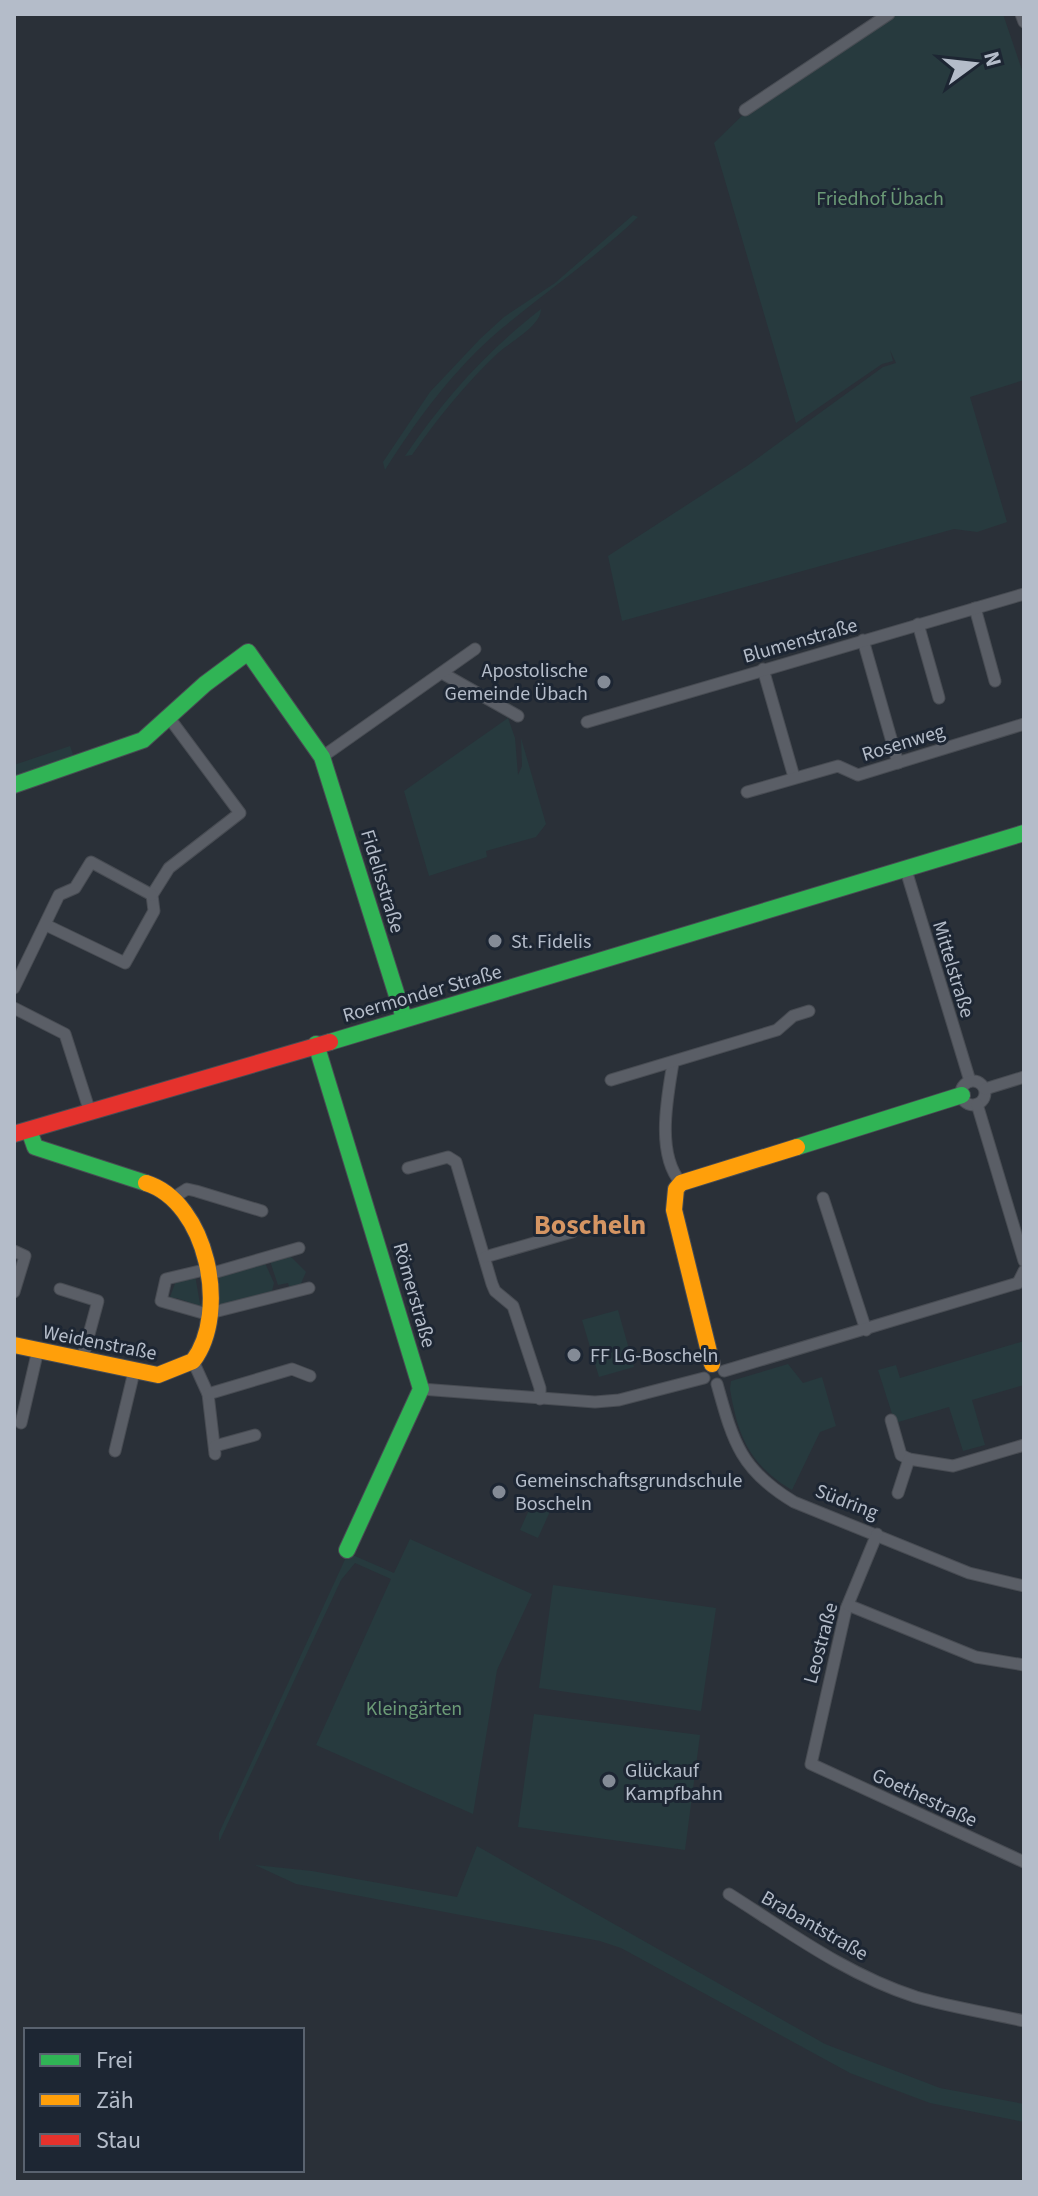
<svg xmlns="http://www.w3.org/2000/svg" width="1038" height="2196" viewBox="0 0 1038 2196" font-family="'Source Sans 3',sans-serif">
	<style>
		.green { fill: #273a3e }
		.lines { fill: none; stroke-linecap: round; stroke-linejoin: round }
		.street-casing { stroke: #484c53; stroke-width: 13 }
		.fast-casing { stroke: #484c53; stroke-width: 18 }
		.slow-casing { stroke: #484c53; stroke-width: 18 }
		.jam-casing { stroke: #484c53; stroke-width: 18 }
		.street { stroke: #5a5e66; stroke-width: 11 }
		.fast { stroke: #30b455; stroke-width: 16 }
		.slow { stroke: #ff9f0a; stroke-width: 16 }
		.jam { stroke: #e5322d; stroke-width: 16 }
		.poi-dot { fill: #848b96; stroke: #1d2633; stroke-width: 3 }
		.labels { text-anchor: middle; stroke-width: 6; stroke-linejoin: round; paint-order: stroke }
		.park-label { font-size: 20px; fill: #6b9a76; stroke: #1d2633 }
		.street-label { font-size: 20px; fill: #b4bcc9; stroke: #1d2633 }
		.poi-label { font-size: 20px; fill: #b4bcc9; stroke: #1d2633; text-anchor: start }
		.district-label { font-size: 28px; font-weight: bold; fill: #d59563; stroke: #1d2633 }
	</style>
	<rect width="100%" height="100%" fill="#2a3038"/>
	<g class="green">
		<path d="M897,14H1003L1024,76V380L970,397L1007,522L977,532L954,529L622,621L608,556L747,466L883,367L896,363L890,350L893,361L882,364L796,423L714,143L747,111Z"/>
		<path d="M633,215L638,217C595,258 547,291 501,329C455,368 417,419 385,470L383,462L430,392L480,339L504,317L555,283Z"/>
		<path d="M541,309C541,326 510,342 498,353C466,383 437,419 412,455L405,456C444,399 486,352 541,309Z"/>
		<path d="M508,718L515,738L518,775L522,766L521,738L546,824L536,837L486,851L487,857L429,876L404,791Z"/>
		<path d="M70,746L74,757L14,779V765Z"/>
		<path d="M290,1256L306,1272L299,1288L291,1292L288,1283L278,1285L270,1261Z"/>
		<path d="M265,1263L274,1283L272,1291L220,1308L214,1278Z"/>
		<path d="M195,1275L200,1304H206L201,1310V1306L176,1298L174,1301L170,1297L176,1281Z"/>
		<path d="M618,1310L634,1367L599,1377L582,1320Z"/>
		<path d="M1024,1341V1385L972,1400L985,1445L963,1451L949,1407L895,1423L878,1370L896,1365L900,1378Z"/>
		<path d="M788,1364L803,1383L822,1377L836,1426L820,1432L792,1490C750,1465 738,1437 730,1389L731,1381Z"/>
		<path d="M533,1501L551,1509L538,1538L520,1530Z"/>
		<path d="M410,1539L532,1594L497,1670L473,1814L316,1745L391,1579L355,1563L341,1580L219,1842V1833L348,1553L394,1573Z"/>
		<path d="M553,1585L716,1608L701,1711L539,1688Z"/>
		<path d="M534,1714L700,1735L685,1850L518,1827Z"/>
		<path d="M477,1846L825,2044L940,2088L1024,2104V2122L930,2103L850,2073L621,1948L600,1941L296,1884L255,1865L312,1871L457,1897Z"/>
	</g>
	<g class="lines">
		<g class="street-casing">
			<g id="street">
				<path d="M1021,14L1024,22"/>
				<path d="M745,110L889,14"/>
				<path d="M975,608L995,681"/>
				<path d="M918,624L939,698"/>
				<path d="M863,640L898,763"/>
				<path d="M763,669L794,777"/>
				<path d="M442,673L518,716"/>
				<path d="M587,722L1024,594"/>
				<path d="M322,757L475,649"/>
				<path d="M747,792L838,766L858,775L1024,724"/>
				<path d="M905,867L970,1081"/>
				<path d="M46,925L125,963L154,911L152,895L169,868L240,813L170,719"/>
				<path d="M14,988L59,895L75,888L91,862L152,895"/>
				<path d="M14,1008L65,1034L90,1112"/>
				<path d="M673,1063C667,1099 656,1154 681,1183"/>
				<path d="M611,1080L777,1030L793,1016L809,1011"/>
				<circle cx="973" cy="1093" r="12"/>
				<path d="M985,1089L1024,1077"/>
				<path d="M977,1104L1024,1261"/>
				<path d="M408,1168L448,1157L456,1162L492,1284L495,1291L513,1306L540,1388V1399"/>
				<path d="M176,1196L187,1189L196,1191L262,1211"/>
				<path d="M823,1198L866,1330"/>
				<path d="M14,1251L25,1256L14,1292"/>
				<path d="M485,1257L572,1232"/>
				<path d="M204,1270L166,1279L161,1301L210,1315"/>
				<path d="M206,1275L299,1248"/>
				<path d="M1018,1283L1024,1271"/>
				<path d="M60,1289L98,1301L82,1360"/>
				<path d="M210,1313L309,1288"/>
				<path d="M193,1361L208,1394L215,1454"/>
				<path d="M724,1371L1018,1283"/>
				<path d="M717,1384C733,1441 740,1470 794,1502L969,1573L1024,1586"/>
				<path d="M421,1389L595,1402L619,1400L704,1378"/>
				<path d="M208,1394L292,1369L310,1376"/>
				<path d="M891,1420L901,1455L909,1459"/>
				<path d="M21,1423L38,1350"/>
				<path d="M215,1446L255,1435"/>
				<path d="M115,1451L134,1372"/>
				<path d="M898,1493L909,1459L953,1466L1024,1445"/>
				<path d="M877,1534L846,1609L811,1764L1024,1862"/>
				<path d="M848,1605L976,1657L1024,1665"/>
				<path d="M729,1894C789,1932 847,1975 916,1997C951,2007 988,2013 1024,2021"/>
			</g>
		</g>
		<g class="fast-casing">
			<g id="fast">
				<path d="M14,785L143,740L205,684L248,652L322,757L404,1018"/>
				<path d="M330,1042L1024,833"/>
				<path d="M316,1044L421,1389L347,1550"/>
				<path d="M29,1130L35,1147L146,1183"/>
				<path d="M797,1147L962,1095"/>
			</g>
		</g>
		<g class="slow-casing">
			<g id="slow">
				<path d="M14,1345L158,1375L193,1361C230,1312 207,1202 146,1183"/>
				<path d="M712,1364L674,1210L676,1189L681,1183L797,1147"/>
			</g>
		</g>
		<g class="jam-casing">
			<path id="jam" d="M14,1134L330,1042"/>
		</g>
		<use href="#street" class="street"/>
		<use href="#fast" class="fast"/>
		<use href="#slow" class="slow"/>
		<use href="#jam" class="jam"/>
	</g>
	<g class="poi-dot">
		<circle cx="604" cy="682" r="8"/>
		<circle cx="495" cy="941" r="8"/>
		<circle cx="574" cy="1355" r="8"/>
		<circle cx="499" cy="1492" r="8"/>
		<circle cx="609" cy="1781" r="8"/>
	</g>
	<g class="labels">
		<g class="park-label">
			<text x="880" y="205">Friedhof Übach</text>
			<text x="414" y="1715">Kleingärten</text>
		</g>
		<g class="street-label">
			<text transform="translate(800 640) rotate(-16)" y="7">Blumenstraße</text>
			<text transform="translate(903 742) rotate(-17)" y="7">Rosenweg</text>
			<text transform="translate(383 881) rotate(73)" y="7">Fidelisstraße</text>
			<text transform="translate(954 969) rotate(73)" y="7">Mittelstraße</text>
			<text transform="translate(422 993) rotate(-16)" y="7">Roermonder Straße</text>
			<text transform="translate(415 1295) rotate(74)" y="7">Römerstraße</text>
			<text transform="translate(100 1342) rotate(11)" y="7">Weidenstraße</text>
			<text transform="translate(847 1501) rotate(21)" y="7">Südring</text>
			<text transform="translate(820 1643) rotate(-75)" y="7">Leostraße</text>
			<text transform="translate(925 1797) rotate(25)" y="7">Goethestraße</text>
			<text transform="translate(815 1925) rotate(30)" y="7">Brabantstraße</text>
		</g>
		<g class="poi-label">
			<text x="588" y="677" text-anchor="end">Apostolische<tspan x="588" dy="23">Gemeinde Übach</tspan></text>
			<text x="511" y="948">St. Fidelis</text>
			<text x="590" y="1362">FF LG-Boscheln</text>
			<text x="515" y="1487">Gemeinschaftsgrundschule<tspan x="515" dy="23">Boscheln</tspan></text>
			<text x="625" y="1777">Glückauf<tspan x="625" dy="23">Kampfbahn</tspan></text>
		</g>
		<g class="district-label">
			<text x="590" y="1234">Boscheln</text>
		</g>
	</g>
	<rect width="1038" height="2196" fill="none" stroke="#b4bcc9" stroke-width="32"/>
	<rect x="24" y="2028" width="280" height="144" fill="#1d2633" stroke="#59626f" stroke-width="2"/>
	<rect x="40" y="2054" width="40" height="12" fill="#30b455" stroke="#59626f" stroke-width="2"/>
	<text x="96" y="2068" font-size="24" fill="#b4bcc9">Frei</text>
	<rect x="40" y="2094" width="40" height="12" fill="#ff9f0a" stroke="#59626f" stroke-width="2"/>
	<text x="96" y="2108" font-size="24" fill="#b4bcc9">Zäh</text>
	<rect x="40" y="2134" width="40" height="12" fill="#e5322d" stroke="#59626f" stroke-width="2"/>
	<text x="96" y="2148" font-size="24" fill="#b4bcc9">Stau</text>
	<g transform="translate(974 64) rotate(75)" stroke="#1d2633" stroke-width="6" paint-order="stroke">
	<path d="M0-6L14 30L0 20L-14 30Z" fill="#b4bcc9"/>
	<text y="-12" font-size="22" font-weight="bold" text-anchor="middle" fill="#b4bcc9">N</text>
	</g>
</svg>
